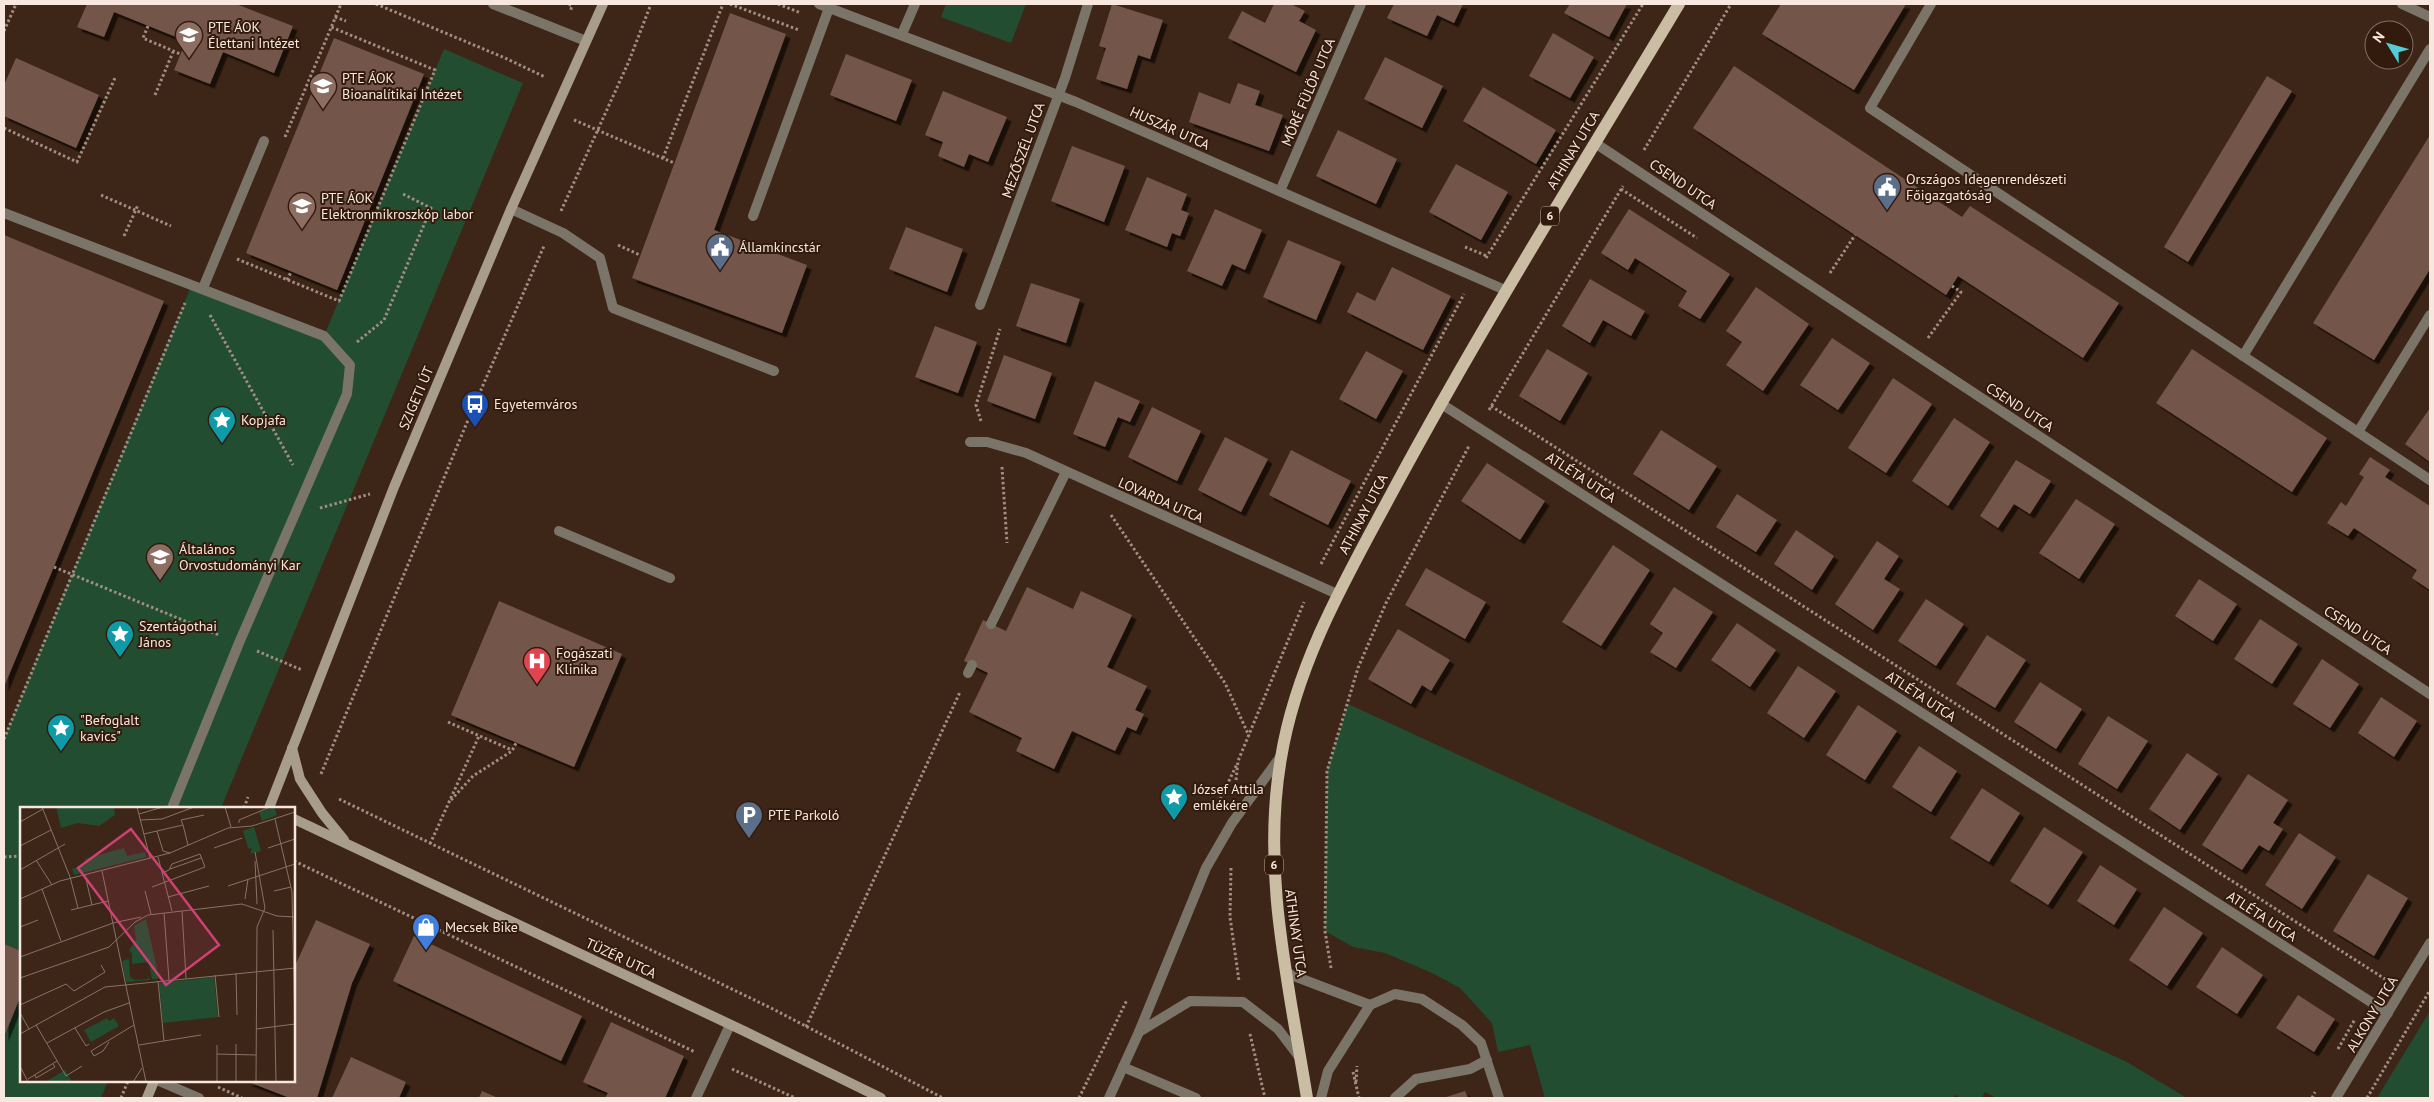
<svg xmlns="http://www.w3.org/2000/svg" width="2434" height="1102" viewBox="0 0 2434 1102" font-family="'PT Sans',sans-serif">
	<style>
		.green { fill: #224d30 }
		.building { fill: #735649; filter: url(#shadow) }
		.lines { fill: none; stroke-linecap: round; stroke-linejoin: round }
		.path { stroke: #a28d82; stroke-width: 3; stroke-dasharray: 2.5 2.5; stroke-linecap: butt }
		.lane { stroke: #7b7468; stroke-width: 10 }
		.street { stroke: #7b7468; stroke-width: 10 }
		.secondary { stroke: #a89d8a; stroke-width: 10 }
		.primary { stroke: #cbbda4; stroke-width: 12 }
		.labels { text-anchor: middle; stroke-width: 4; stroke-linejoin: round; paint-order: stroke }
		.shield { fill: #321b0d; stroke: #bdaa9f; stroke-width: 1 }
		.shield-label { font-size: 12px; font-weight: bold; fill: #f8e7de }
		.poi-label { font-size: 14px; fill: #f8e7de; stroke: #321b0d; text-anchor: start }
		.street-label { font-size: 14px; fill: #f8e7de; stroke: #321b0d }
		.inset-road { fill: none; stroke: #887367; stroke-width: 1 }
		.view { fill: #cd4175; fill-opacity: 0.15; stroke: #cd4175; stroke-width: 2.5 }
		.inset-edge { fill: none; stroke: #f8e7de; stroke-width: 2.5 }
	</style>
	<defs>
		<filter id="shadow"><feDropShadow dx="4.5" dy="4.5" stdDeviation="0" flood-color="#0009"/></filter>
	</defs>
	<rect width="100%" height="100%" fill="#3d2517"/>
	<g class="green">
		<path d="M946,4H1026L1011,43L941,17Z"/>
		<path d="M444,49L523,83L221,808H21V951L4,944V738L192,284L324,336Z"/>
		<path d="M1348,704L2127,1062L2187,1098H1996L1985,1092L1982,1098H1961L1955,1095L1953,1098H1545L1530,1045L1498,1052L1492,1023L1460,988L1432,973L1385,953L1353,947L1325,931L1327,771Z"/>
		<path d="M21,995V1081H108L101,1098H4V1038Z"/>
		<path d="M2430,1011V1098H2377Z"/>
	</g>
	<g class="building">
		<path d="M87,4H236L293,26L274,73L223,52L210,84L174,70L186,41L114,12L104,37L77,27Z"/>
		<path d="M1112,4L1163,20L1150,59L1138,55L1127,89L1096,79L1106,48L1099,46Z"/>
		<path d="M1274,4H1291L1305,11L1299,21L1316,30L1296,72L1228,38L1242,11L1265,23Z"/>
		<path d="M1394,4H1463L1454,23L1437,15L1427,36L1387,18Z"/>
		<path d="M1570,4H1627L1609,37L1564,13Z"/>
		<path d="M1781,4H1906L1854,90L1762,34Z"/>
		<path d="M730,13L786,34L714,230L807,265L782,333L632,278Z"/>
		<path d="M1553,33L1594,57L1570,98L1529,76Z"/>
		<path d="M334,38L424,74L337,290L246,253Z"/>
		<path d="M846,54L912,80L896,121L830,95Z"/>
		<path d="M1385,57L1443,86L1422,128L1364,99Z"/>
		<path d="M16,58L99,95L76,148L4,116V85Z"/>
		<path d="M1734,66L1962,217L1970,206L2119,303L2083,358L1958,276L1946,295L1693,128Z"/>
		<path d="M2267,76L2292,91L2188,262L2164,247Z"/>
		<path d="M1238,83L1260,91L1255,105L1283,115L1269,151L1189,122L1199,92L1230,104Z"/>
		<path d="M1483,87L1556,130L1536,164L1463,121Z"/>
		<path d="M943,91L1007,117L988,162L969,154L964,167L938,156L943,142L925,135Z"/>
		<path d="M1338,130L1397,159L1376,204L1316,176Z"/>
		<path d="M2430,135V269L2374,360L2313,323Z"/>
		<path d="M1072,146L1125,166L1104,222L1051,201Z"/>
		<path d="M1456,164L1508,192L1481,240L1429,212Z"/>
		<path d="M1147,177L1187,194L1181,210L1189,213L1180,236L1172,233L1167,247L1125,230Z"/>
		<path d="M1215,209L1262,230L1245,270L1232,264L1222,286L1187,271Z"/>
		<path d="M1629,209L1730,274L1700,319L1678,306L1687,291L1635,258L1628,270L1601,253Z"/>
		<path d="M906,227L963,249L947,292L889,269Z"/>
		<path d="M4,235L164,301L4,687Z"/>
		<path d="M1288,240L1341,262L1316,320L1263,297Z"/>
		<path d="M1392,267L1451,296L1423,350L1347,312L1357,292L1375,301Z"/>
		<path d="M1590,279L1645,311L1631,336L1603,320L1590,343L1562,326Z"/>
		<path d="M1031,283L1080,299L1066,343L1016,326Z"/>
		<path d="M1756,287L1809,324L1763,391L1726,365L1742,342L1726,331Z"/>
		<path d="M935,326L977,342L958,393L915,377Z"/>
		<path d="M1832,338L1870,363L1838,410L1800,385Z"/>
		<path d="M1547,349L1588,373L1560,421L1519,396Z"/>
		<path d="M2192,349L2327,438L2292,492L2156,403Z"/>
		<path d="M1366,351L1403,371L1376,419L1339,399Z"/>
		<path d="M1004,355L1052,373L1035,419L987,401Z"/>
		<path d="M1893,378L1932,404L1886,473L1848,448Z"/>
		<path d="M1095,381L1140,401L1130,422L1118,417L1105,447L1073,434Z"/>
		<path d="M1152,407L1201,431L1177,481L1128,457Z"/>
		<path d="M2430,408V462L2405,444Z"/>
		<path d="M1954,418L1990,442L1948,506L1912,481Z"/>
		<path d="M1661,430L1717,466L1689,510L1633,474Z"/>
		<path d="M1225,437L1268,459L1241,512L1198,490Z"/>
		<path d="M1291,450L1351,481L1328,525L1269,495Z"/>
		<path d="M2370,457L2390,470L2385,477L2430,506V590L2412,578L2417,570L2354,528L2348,536L2327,523L2341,502L2346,506L2364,477L2359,474Z"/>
		<path d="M2016,460L2051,481L2030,514L2014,504L1998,528L1980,516Z"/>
		<path d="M1487,463L1545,501L1520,540L1461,501Z"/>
		<path d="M1737,494L1777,520L1756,552L1716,527Z"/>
		<path d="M2076,499L2115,524L2079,579L2039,553Z"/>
		<path d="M1796,530L1834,556L1812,590L1774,564Z"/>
		<path d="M1877,541L1899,556L1884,579L1900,589L1873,630L1835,604Z"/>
		<path d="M1613,545L1650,570L1601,646L1562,622Z"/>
		<path d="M1426,568L1486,602L1465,639L1405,605Z"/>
		<path d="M2199,579L2237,604L2213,641L2175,616Z"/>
		<path d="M1027,587L1073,609L1081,591L1132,615L1107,667L1147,686L1135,710L1144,714L1136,731L1127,727L1115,751L1072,731L1054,769L1016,751L1022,738L969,712L988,673L964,661L983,620L1006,631Z"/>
		<path d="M1674,587L1713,612L1676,668L1650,652L1663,633L1650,624Z"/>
		<path d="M1926,599L1964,624L1936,666L1898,641Z"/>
		<path d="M499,601L622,654L574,767L451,715Z"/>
		<path d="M2260,619L2298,644L2272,684L2234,659Z"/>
		<path d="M1737,623L1776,650L1750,687L1711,660Z"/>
		<path d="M1398,629L1450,660L1431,691L1422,685L1411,704L1368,679Z"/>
		<path d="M1987,635L2026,660L1995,708L1956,684Z"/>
		<path d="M2322,659L2359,684L2330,728L2293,704Z"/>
		<path d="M1798,666L1836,691L1804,738L1767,713Z"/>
		<path d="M2040,682L2082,709L2056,749L2014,722Z"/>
		<path d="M2381,697L2417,721L2394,757L2358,733Z"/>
		<path d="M1858,705L1897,731L1865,780L1826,755Z"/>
		<path d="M2108,716L2148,741L2117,789L2078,764Z"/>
		<path d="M1919,746L1957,771L1931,812L1892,787Z"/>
		<path d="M2187,753L2218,774L2180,830L2149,809Z"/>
		<path d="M2248,774L2288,800L2273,823L2283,829L2269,851L2259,845L2242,870L2202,845Z"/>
		<path d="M1982,788L2020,813L1989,862L1950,838Z"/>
		<path d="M2044,827L2083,852L2048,905L2010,881Z"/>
		<path d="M2299,833L2336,857L2302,909L2265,885Z"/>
		<path d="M2100,865L2137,889L2114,925L2077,901Z"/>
		<path d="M2368,874L2408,898L2374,956L2333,931Z"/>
		<path d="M2164,907L2203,933L2167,986L2129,960Z"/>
		<path d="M316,920L370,944L352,983L317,1098H290L246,1081H294V968Z"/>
		<path d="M414,936L582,1016L561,1061L393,981Z"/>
		<path d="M4,944L21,951V995L4,1037Z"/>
		<path d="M2222,947L2263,975L2237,1014L2196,987Z"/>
		<path d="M2298,995L2335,1019L2314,1052L2276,1028Z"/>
		<path d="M611,1022L684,1056L665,1098H605L608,1093L583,1082Z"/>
		<path d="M351,1057L406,1082L399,1098H332Z"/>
		<path d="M482,1091L498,1098H479Z"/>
		<path d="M1465,1091L1468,1098H1443Z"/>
	</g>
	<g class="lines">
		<g class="path">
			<path d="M376,4L505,58L545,77"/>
			<path d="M569,4L572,6L570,12"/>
			<path d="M730,4L799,30"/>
			<path d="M778,4L801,13"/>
			<path d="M335,17L346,21"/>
			<path d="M148,26L143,38L180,54"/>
			<path d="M4,31L16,4"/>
			<path d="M155,95L173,52"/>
			<path d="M574,120L674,163"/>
			<path d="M4,128L77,162L115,78"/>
			<path d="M285,137L341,4"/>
			<path d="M1644,150L1731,4"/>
			<path d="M663,158L723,4"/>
			<path d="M1621,189L1697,238"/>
			<path d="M101,195L171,226"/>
			<path d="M561,211L629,61L651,4"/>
			<path d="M124,236L138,205"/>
			<path d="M618,245L640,255"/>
			<path d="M1465,247L1487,256"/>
			<path d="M1486,258L1643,4"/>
			<path d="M237,259L339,301L435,70L331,27"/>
			<path d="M1830,273L1855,235"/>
			<path d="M287,280L291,272"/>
			<path d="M210,315L293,465"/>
			<path d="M1928,338L1961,292L1952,286"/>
			<path d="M357,342L384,320L431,208L403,194"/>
			<path d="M1491,406L2385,979"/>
			<path d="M1489,410L1623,186"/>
			<path d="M981,421L976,405L1000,329"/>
			<path d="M1002,467L1007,543"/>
			<path d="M320,508L370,494"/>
			<path d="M1111,515L1225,683L1249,736"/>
			<path d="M1321,564L1464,294"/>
			<path d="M54,567L219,635"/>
			<path d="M257,651L302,670"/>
			<path d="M448,722L512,750"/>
			<path d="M4,739L185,303"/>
			<path d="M321,774L473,408L544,246"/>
			<path d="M1236,780L1238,761L1304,602"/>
			<path d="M339,799L773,1009L943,1098"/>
			<path d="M451,800L473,776L512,751L516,743"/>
			<path d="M1218,804L1237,764"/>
			<path d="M244,808L248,797"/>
			<path d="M430,844L479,736"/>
			<path d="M4,857L21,856"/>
			<path d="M294,861L695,1052"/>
			<path d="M1231,868L1230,917L1239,981"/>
			<path d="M1331,968L1325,931L1327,771L1358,668L1386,603L1469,446"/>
			<path d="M806,1027L960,692"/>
			<path d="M1250,1034L1265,1098"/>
			<path d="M2338,1049L2355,1019"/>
			<path d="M732,1069L795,1098"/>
			<path d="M1353,1072L1359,1098"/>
			<path d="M1356,1082L1357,1066"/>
			<path d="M218,1087L242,1098"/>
			<path d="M121,1098L128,1081"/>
			<path d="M1079,1098L1127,1000"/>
			<path d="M2312,1098L2315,1092"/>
			<path d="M2367,1098L2430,990"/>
		</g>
		<g class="lane">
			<path d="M1931,4L1870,108L2430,480"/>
			<path d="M2402,4L2430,17"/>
			<path d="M511,209L563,233L600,258L613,308L774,371"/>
			<path d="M4,213L324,336L350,365L347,394L239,643L172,808"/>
			<path d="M753,216L829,8"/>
			<path d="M203,288L264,141"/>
			<path d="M2243,356L2430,49"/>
			<path d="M2358,432L2430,315"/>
			<path d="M559,531L670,578"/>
			<path d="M991,624L1066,472"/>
			<path d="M968,673L972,665"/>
			<path d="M1286,973L1370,1005"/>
			<path d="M1123,1067L1196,1098"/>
			<path d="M1321,1098L1328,1071L1370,1005L1395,994L1422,999L1462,1025L1481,1043L1499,1098"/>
			<path d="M1395,1098L1416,1079L1470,1069L1487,1060"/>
		</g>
		<g class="street">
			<path d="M493,4L586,41"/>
			<path d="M819,4L1076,102L1505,290"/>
			<path d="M902,34L915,4"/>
			<path d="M1595,143L2430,694"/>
			<path d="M1280,191L1361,4"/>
			<path d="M980,305L1065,78L1088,4"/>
			<path d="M1440,403L2388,1013"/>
			<path d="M970,442H987L1026,453L1337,594"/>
			<path d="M1139,1032L1190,1001L1243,1002L1278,1029L1300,1058"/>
			<path d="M159,1081L199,1098"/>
			<path d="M696,1098L730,1025"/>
			<path d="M1109,1098L1139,1032L1206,868L1232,823L1281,756"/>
			<path d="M2336,1098L2430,943"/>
		</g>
		<g class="secondary">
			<path d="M292,748L300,779L322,813L344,840"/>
			<path d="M269,808L394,487L511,209L603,4"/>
			<path d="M294,819L744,1031L881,1098"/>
			<path d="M147,1098L154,1081"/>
		</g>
		<path class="primary" d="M1307,1098C1289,985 1261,872 1281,758C1297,660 1349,573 1395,487C1484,322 1583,164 1679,4"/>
	</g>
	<defs>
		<g id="university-pin" transform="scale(1.4375)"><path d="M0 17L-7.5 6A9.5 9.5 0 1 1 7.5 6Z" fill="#8d6e63" stroke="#321b0d"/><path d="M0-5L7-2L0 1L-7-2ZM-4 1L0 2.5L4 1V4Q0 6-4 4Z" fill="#fff"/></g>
		<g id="civic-pin" transform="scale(1.4375)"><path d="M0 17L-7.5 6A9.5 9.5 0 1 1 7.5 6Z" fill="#5c6f8a" stroke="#321b0d"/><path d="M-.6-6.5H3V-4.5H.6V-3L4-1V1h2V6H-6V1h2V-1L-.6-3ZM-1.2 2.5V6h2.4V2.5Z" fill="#fff"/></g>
		<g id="bus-pin" transform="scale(1.4375)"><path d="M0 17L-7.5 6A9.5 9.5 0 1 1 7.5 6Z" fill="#1a4fb4" stroke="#321b0d"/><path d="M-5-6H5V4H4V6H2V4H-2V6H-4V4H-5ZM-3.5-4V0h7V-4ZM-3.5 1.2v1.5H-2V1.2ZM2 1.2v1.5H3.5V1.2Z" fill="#fff"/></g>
		<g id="sight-pin" transform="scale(1.4375)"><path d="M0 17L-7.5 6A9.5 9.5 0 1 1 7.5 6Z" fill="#0f9aa8" stroke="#321b0d"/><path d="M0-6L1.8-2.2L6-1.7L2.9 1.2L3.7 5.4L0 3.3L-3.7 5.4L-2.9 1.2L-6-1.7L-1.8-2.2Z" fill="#fff"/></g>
		<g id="hospital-pin" transform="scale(1.4375)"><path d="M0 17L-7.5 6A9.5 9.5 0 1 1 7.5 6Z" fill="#e0444e" stroke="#321b0d"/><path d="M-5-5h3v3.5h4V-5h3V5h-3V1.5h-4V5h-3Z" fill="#fff"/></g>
		<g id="parking-pin" transform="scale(1.4375)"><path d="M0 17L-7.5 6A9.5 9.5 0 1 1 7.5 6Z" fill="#5c6f8a" stroke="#321b0d"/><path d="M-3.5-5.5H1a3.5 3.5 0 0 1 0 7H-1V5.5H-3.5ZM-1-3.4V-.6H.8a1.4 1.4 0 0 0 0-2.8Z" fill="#fff"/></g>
		<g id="shop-pin" transform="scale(1.4375)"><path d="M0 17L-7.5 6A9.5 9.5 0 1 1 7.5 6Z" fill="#3f7fe0" stroke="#321b0d"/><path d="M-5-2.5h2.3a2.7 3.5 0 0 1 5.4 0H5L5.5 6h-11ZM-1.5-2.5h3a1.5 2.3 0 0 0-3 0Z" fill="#fff"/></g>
	</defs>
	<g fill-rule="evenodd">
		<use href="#university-pin" x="189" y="35"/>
		<use href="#university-pin" x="323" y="86"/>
		<use href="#civic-pin" x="1887" y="187"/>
		<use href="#university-pin" x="302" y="206"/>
		<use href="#civic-pin" x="720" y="247"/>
		<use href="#bus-pin" x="475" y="404"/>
		<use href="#sight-pin" x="222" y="420"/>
		<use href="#university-pin" x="160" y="557"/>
		<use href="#sight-pin" x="120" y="634"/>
		<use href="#hospital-pin" x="537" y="661"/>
		<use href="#sight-pin" x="61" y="728"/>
		<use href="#sight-pin" x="1174" y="797"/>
		<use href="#parking-pin" x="749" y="815"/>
		<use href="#shop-pin" x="426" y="927"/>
	</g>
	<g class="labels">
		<g class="shield">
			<rect x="1541" y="206.5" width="18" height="19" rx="4"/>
			<rect x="1265" y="855.5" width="18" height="19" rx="4"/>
		</g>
		<g class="shield-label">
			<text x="1550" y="220">6</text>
			<text x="1274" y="869">6</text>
		</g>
		<g class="poi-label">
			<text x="208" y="32">PTE ÁOK<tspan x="208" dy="16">Élettani Intézet</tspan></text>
			<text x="342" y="83">PTE ÁOK<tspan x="342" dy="16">Bioanalítikai Intézet</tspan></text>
			<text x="1906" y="184">Országos Idegenrendészeti<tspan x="1906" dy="16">Főigazgatóság</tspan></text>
			<text x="321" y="203">PTE ÁOK<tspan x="321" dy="16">Elektronmikroszkóp labor</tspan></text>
			<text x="739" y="252">Államkincstár</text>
			<text x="494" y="409">Egyetemváros</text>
			<text x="241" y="425">Kopjafa</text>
			<text x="179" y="554">Általános<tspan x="179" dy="16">Orvostudományi Kar</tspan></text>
			<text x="139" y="631">Szentágothai<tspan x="139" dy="16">János</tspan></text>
			<text x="556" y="658">Fogászati<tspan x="556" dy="16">Klinika</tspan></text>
			<text x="80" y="725">"Befoglalt<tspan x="80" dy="16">kavics"</tspan></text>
			<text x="1193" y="794">József Attila<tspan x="1193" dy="16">emlékére</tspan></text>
			<text x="768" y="820">PTE Parkoló</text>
			<text x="445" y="932">Mecsek Bike</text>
		</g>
		<g class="street-label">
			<text transform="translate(1308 92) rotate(-67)" y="5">MÓRÉ FÜLÖP UTCA</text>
			<text transform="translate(1170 128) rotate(24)" y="5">HUSZÁR UTCA</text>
			<text transform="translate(1023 150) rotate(-70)" y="5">MEZŐSZÉL UTCA</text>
			<text transform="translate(1573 150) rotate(-59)" y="5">ATHINAY UTCA</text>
			<text transform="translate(1683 184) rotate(34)" y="5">CSEND UTCA</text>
			<text transform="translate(416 398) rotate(-67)" y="5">SZIGETI ÚT</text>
			<text transform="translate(2020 407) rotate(33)" y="5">CSEND UTCA</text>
			<text transform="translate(1581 477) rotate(33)" y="5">ATLÉTA UTCA</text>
			<text transform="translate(1161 500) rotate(24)" y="5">LOVARDA UTCA</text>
			<text transform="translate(1363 514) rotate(-62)" y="5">ATHINAY UTCA</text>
			<text transform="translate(2358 630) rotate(33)" y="5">CSEND UTCA</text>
			<text transform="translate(1921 696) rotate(33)" y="5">ATLÉTA UTCA</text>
			<text transform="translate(2262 916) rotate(33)" y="5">ATLÉTA UTCA</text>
			<text transform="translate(1296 933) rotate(82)" y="5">ATHINAY UTCA</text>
			<text transform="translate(621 958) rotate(25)" y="5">TÜZÉR UTCA</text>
			<text transform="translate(2372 1014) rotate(-59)" y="5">ALKONY UTCA</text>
		</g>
	</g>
	<g transform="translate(20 807)">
		<rect width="275" height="275" fill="#3d2517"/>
		<path d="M36,0H94L95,8L79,19L58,16L41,21ZM254,0L257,8L242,14L239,5ZM234,20L241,44L230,47L232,42L228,41L223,24ZM104,41L107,49L125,45L126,50L54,68L52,62L66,58L65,52ZM126,112L137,162L138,172H132L129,155L112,157V146L109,143L116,133L114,119ZM109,152L110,170L115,173L128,172V169L130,173L106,175L102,154ZM194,170L198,210L143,216L139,176ZM87,211L89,214L94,211L99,219L71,235L64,223ZM45,263L52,275H25Z" fill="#224d30"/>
		<path class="inset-road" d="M22,0L50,70L58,101M117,0L130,51M205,0L211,20M119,7L143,0M255,12L272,85L275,224M120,13L142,12L174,0M0,15L23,2M219,16V13L250,0M163,18L168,38M137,24L143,44L150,46M124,27L163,18L161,13L184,8M0,39L31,23M194,41L222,31M248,41L275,32M235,45L245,101L237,120L236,275M138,50L152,104M16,53L32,78M235,54L237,97M150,62L181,51M0,63L45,37M82,64L126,275M65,68L72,98M208,79L275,57M132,80L185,60L180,47L152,57L149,63L142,66M22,82L41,134M125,84L131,107M254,84L271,80M148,90L189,79M0,92L40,74L150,46L208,21L232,19L275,5M225,92L228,72M51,103L88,94M162,104L166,171M144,106L149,173M0,120L18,113M253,123L256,275M0,150L93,116L121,110M216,166L217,208M195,168L199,210M0,171L89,140L115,115L128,108L222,97L257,109L275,110M138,174L144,234M0,198L46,177L54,184L85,165L81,158M0,206L9,222M16,218L46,269L62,259M55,221L66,239L69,237M236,222L275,217M0,227L85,180L275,161M89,235L83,244L74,249L71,244L114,218M27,236L84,205L109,196M119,238L181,228M197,247L236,248M0,259L8,275M15,268L16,271L35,260L33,257M8,272L37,254M113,275L122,261M197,275V238M216,275V237"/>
		<path class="view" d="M111,22L199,138L146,178L58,61Z"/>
		<rect width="275" height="275" class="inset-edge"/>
	</g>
	<rect width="2434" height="1102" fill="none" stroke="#f8e7de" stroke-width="10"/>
	<g transform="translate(2389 45) rotate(307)"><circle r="24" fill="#321b0d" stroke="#816d61"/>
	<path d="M0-4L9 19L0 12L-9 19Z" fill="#52ccd5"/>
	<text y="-8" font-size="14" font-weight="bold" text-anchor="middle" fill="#f8e7de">N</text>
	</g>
</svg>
